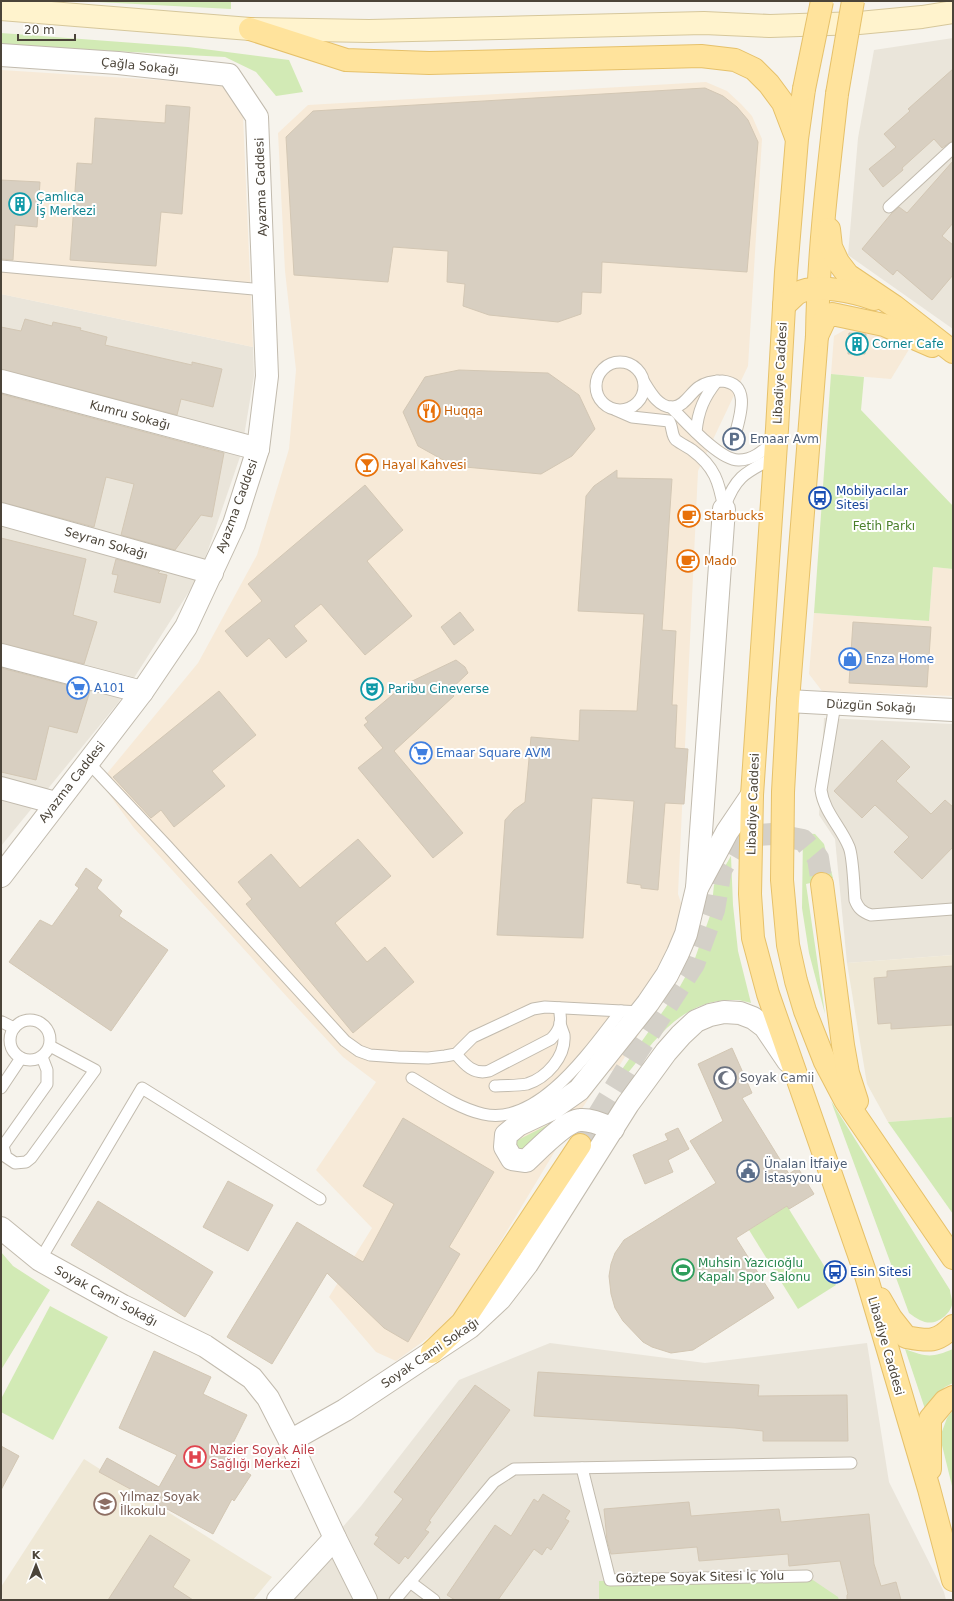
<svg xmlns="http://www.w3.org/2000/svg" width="954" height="1601" viewBox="0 0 954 1601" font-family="'DejaVu Sans',sans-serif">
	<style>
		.residential { fill: #eae5da }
		.commercial { fill: #f7ead8 }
		.education { fill: #efe8d6 }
		.green { fill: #d2eab5 }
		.building { fill: #d8cfc1; stroke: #d3c7b4 }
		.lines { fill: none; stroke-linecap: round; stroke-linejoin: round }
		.primary-tunnel { stroke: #d4d0c8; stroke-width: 22; stroke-dasharray: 22 11; stroke-linecap: butt }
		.service-casing { stroke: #c2bbae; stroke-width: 13 }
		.minor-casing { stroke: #c2bbae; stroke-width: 24 }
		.tertiary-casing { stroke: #c2bbae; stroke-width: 24 }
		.secondary-casing { stroke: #d6c79b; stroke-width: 24 }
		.primary-casing { stroke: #e6c16a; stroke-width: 24 }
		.service { stroke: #fff; stroke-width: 11 }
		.minor { stroke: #fff; stroke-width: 22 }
		.tertiary { stroke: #fff; stroke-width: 22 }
		.secondary { stroke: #fff3cd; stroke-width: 22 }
		.primary { stroke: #ffe39c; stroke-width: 22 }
		.primary-bridge-casing { stroke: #e6c16a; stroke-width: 24; stroke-linecap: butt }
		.primary-bridge { stroke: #ffe39c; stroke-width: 22 }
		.labels { text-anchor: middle; stroke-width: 4; stroke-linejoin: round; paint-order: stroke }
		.street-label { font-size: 12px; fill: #4b4439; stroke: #fff }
		.culture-label { font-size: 12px; fill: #0d838f; stroke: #fff; text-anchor: start }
		.food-label { font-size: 12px; fill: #c56008; stroke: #fff; text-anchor: start }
		.service-label { font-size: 12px; fill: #4e5e75; stroke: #fff; text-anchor: start }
		.transit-label { font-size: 12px; fill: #164399; stroke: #fff; text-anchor: start }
		.park-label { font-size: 12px; fill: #4a7f2a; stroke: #fff }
		.shop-label { font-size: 12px; fill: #366cbe; stroke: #fff; text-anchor: start }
		.worship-label { font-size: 12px; fill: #5b616d; stroke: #fff; text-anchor: start }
		.leisure-label { font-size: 12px; fill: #27864d; stroke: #fff; text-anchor: start }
		.health-label { font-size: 12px; fill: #be3a42; stroke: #fff; text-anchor: start }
		.education-label { font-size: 12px; fill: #785e54; stroke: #fff; text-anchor: start }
	</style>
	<rect width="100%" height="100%" fill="#f6f3ec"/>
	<g class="residential">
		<path d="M953,38V329L848,255L858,138L874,50Z"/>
		<path d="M1,294L253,347L254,376L241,454L199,576L118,703L1,846Z"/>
		<path d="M824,718L953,724V955L847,963L835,839L819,815Z"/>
		<path d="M550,1343L705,1363L867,1343L889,1482L944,1592L946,1600H281L300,1576L361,1506L459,1380Z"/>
	</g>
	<g class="commercial">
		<path d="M1,70L223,84L243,116L253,347L1,294Z"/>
		<path d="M706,82L727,91L741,104L752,116L762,139L748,366L698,471L678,894L684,912L701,926L691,950L618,1068L605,1073L561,1141L454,1319L396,1361L376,1352L329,1297L372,1228L316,1170L376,1082L343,1057L289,999L134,828L100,782L198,663L257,555L289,449L296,370L285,271L278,133L308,105Z"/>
		<path d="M850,327L894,333L911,346L891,379L831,374L834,336Z"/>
		<path d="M933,567L953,569V696L822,691L809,674L814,613L929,621Z"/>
	</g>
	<g class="education">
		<path d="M953,955V1117L888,1122L867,1084L847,963Z"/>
		<path d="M84,1459L225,1548L272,1577L253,1600H3L1,1587Z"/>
	</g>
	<g class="green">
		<path d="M82,1H231V9L97,2Z"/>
		<path d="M1,33L188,47L289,60L303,92L276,96L256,72L225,57L1,45Z"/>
		<path d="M831,374L864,377L861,410L953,506V569L933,567L929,621L814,613Z"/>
		<path d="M803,833L815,834L824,844L833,878L806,884L825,1014L809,953L802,908Z"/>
		<path d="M731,856L733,905L738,951L751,1003C746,1002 741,1000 736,1000C683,998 657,1038 627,1074L618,1075L678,990L694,961L711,913L714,885Z"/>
		<path d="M831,1101L950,1290C950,1294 953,1301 952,1305C951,1309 948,1313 945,1316C932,1327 922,1323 909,1313Z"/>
		<path d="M563,1117L525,1151L518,1149L516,1143L518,1140Z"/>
		<path d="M953,1117V1214L888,1122Z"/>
		<path d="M787,1206L836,1285L798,1309L749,1230Z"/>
		<path d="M1,1252L13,1266L50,1290L1,1370Z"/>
		<path d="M50,1306L108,1337L53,1440L1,1412V1399Z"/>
		<path d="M905,1349C926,1357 932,1358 953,1349V1383L945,1387L925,1409Z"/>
		<path d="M953,1410V1490L940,1437L947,1418Z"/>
		<path d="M807,1576L838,1597L839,1600H599V1581Z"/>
	</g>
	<g class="building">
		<path d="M953,69V141L949,143L942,148L934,139L902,168L903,170L883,187L869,169L896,147L884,134L910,111L908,109Z"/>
		<path d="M705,88L723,96L737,107L748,120L758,142L747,272L602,262L601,293L582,292L581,314L558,322L489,315L463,306L465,284L447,282L448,251L393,247L388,282L294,275L286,137L313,111Z"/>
		<path d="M166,105L190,107L182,214L161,212L156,266L70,260L77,163L92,164L95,118L165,123Z"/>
		<path d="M953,161V223L942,236L953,245V275L932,300L897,270L893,275L862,249L891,214L899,207L907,213Z"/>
		<path d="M1,180L40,182L37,227L15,225L13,260L1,259Z"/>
		<path d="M25,319L52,326L53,322L81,328L80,330L107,337L105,345L192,365V362L222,369L213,407L181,399L177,415L1,369V327L21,331Z"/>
		<path d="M849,333L866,334L865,354H848Z"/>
		<path d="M459,370L548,373L579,395L595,429L572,456L541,474L454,466L418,446L403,412L425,377Z"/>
		<path d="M1,394L224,453L212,517L201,515L175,550L121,535L134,484L106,477L94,527L1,502Z"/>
		<path d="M617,470V478L672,479L662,630L676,631L672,705H677L675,748L688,749L684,804L665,803L658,890L641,888V885L627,883L634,801L592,798L583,938L497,935L505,820L514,810L525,802L531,737L579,741L580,710L637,711L644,614L578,611L586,496L594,486Z"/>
		<path d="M365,485L403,530L367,561L412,616L365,655L321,604L294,626L307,641L286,658L269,638L247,657L225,631L262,601L248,584Z"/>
		<path d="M1,538L86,559L73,615L97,622L84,664L1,643Z"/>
		<path d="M116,559L160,571L158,573L167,575L160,603L114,592L118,575L112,574Z"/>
		<path d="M460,612L474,630L454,645L441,627Z"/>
		<path d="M853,622L931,627L927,687L849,683Z"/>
		<path d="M456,660L465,667L468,673L449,691L454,696L394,751L463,833L433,858L358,768L383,748L364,725L368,722L365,718L404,685Z"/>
		<path d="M1,668L90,691L77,733L49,726L36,780L1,772Z"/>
		<path d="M219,691L256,735L212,771L225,786L174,827L161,810L151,818L113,777Z"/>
		<path d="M882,740L910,767L896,781L931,814L945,800L953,807V847L922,879L894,852L909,837L875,805L862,818L834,791Z"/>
		<path d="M358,839L391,876L335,923L367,962L385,947L414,982L353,1033L246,904L252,899L238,882L271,854L300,888Z"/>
		<path d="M86,868L102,880L97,888L122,911L119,916L168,950L111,1031L9,962L40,920L52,926L79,888L75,885Z"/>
		<path d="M953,966V1025L891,1029V1023L878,1024L874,978L887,977V971Z"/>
		<path d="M732,1048L752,1093L742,1098L789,1174L798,1168L814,1194L789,1209L787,1206L736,1238L774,1298L693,1350L671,1353L652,1347L643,1342L623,1321L615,1308L611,1294L609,1276L611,1264L615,1253L624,1240L716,1183L690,1141L723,1121L698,1064Z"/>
		<path d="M403,1118L494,1172L449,1247L460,1254L408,1342L384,1328L327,1273L272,1364L227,1337L297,1222L363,1262L394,1204L363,1186Z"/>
		<path d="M678,1128L689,1149L668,1160L673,1172L645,1184L633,1155L668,1140L665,1134Z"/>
		<path d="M228,1181L273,1205L248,1251L203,1227Z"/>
		<path d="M98,1201L213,1272L185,1317L71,1245Z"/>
		<path d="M154,1351L211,1377L203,1394L247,1415L225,1459L251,1475L234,1501L232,1499L213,1534L99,1472L107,1458L159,1487L177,1455L119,1428Z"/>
		<path d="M538,1372L759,1385L758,1396L847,1395L848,1441H763V1431L735,1428L534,1416Z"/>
		<path d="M475,1385L510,1410L429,1521L431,1522L425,1530L429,1532L408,1559L405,1556L399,1564L374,1544L379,1537L375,1535L403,1499L394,1492Z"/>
		<path d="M1,1446L19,1456L1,1490Z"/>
		<path d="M543,1494L570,1511L565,1519L569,1521L551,1550L547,1547L542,1555L534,1549L498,1600H455L447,1595L495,1525L511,1536L534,1499L538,1502Z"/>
		<path d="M689,1502L691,1516L779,1509L781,1522L869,1514L874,1564L881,1586L896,1582L901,1600H847V1595L848,1594L840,1561L789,1566L788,1554L699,1561L697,1547L611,1554L607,1540L604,1509Z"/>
		<path d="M150,1535L190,1560L173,1587L193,1600H108Z"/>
	</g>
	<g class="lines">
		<path class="primary-tunnel" d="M580,1145L637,1052L694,964L714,910L721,870L733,849L758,835L772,834L803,840L818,858L822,884"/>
		<g class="service-casing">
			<g id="service">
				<path d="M889,207L953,148"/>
				<path d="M1,266L265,290"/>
				<circle cx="620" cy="386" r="24"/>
				<path d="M644,382C650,392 659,408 673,407C685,406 690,393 699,387C706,382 713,381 722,381C753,384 739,419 734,439"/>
				<path d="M671,407C685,421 720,461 739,460C754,460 765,449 776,440"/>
				<path d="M616,410L632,417L669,421C673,427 671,435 676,440C681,444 688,447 692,450C715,467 719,482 724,509"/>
				<path d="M696,432C698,411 704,397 717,381"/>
				<path d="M725,506C736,475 747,472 775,457"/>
				<path d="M835,704L821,790C824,812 841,827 849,847C853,856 854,888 855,900C858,908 862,912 871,915L953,909"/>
				<path d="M88,762L166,845L345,1041L359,1051L370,1055L398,1057L428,1058L445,1056L456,1054L473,1037L533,1009L545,1007L641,1012"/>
				<circle cx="30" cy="1040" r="20"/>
				<path d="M1,1023L2,1022L14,1028"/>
				<path d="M456,1054C465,1065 474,1075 489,1071L551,1039C561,1029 562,1021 559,1008"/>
				<path d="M42,1057L47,1070V1084L3,1146L6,1157L15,1163L26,1162L31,1158L95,1070L50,1046"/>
				<path d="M412,1078C434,1091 457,1108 483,1114C539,1127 591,1049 621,1011"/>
				<path d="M495,1086C505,1085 517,1086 527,1084C546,1078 566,1057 564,1035C563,1032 561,1027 560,1023"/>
				<path d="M1,1088L21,1058"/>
				<path d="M40,1260L142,1088L320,1199"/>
				<path d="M582,1468L610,1580L807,1576"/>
				<path d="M410,1582L434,1600"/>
				<path d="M395,1600L494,1482L514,1469L851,1463"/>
			</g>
		</g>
		<g class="minor-casing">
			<g id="minor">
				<path d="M1,381L258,449"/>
				<path d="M1,514L212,573"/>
				<path d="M1,655L142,692"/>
				<path d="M788,701L953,710"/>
				<path d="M1,788L56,803"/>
				<path d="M697,888L724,509"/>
				<path d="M1,1228L40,1260L123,1306L205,1346L252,1378L268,1398L290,1441L345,1410L470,1327L500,1299L527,1264L628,1104L666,1052L681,1035L696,1021L710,1015L724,1012L740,1013L753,1018L765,1027L788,1061"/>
				<path d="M290,1441L335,1538L366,1600"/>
				<path d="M278,1600L335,1538"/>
			</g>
		</g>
		<g class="tertiary-casing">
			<g id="tertiary">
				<path d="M1,55L118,63L229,75L257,117L267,376L258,449L234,524L186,627L142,692L1,876"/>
				<path d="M613,1129C603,1125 591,1119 580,1120C565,1121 537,1151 526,1161L512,1159L505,1147L506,1135L518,1125L552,1109L579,1090L648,1003L667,975L678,953L686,934L697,888L727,832L752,795"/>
			</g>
		</g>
		<g class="secondary-casing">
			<path id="secondary" d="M1,9L250,29L369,31L704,23L770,26L859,23L922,17L953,12"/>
		</g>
		<g class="primary-casing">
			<g id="primary">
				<path d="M250,29L346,60L429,63L701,56L735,60L754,69L769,84L783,103L796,137"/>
				<path d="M804,89L797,139L786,272L777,429L752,795L750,894L753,938L768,994L865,1272L929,1489L953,1580"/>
				<path d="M837,94C828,174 818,255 817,336L788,701L783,792L782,880L788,945L796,981L805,1011L825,1062L845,1100L953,1258"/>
				<path d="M829,229L831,247L838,262L848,275L894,306L953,352"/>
				<path d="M784,305C789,302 793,296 798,293C815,283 856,292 874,299"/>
				<path d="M817,336L825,319L832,314L884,325L932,346"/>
				<path d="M822,884L843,1045L848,1073L857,1101"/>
				<path d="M880,1299L891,1318L906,1337C928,1341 937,1343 953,1326"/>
				<path d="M432,1352L462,1323L580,1145"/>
				<path d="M930,1469V1419L945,1401L953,1397"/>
			</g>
		</g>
		<use href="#service" class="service"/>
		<use href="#minor" class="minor"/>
		<use href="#tertiary" class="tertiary"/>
		<use href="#secondary" class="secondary"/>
		<use href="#primary" class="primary"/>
		<g class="primary-bridge-casing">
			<g id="primary-bridge">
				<path d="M804,89L822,1"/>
				<path d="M837,94L853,1"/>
			</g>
		</g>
		<use href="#primary-bridge" class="primary-bridge"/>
	</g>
	<defs>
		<g id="building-ring" transform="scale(1.15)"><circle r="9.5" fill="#fff" stroke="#0f9aa8" stroke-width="1.5"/><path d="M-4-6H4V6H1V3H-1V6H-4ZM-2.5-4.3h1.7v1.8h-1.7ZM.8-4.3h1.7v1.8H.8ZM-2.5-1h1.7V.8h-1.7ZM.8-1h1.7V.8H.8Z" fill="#0f9aa8"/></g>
		<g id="restaurant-ring" transform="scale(1.15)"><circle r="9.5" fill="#fff" stroke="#e8710a" stroke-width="1.5"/><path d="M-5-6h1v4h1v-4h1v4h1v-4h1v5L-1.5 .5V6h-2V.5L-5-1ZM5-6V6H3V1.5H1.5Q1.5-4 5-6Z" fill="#e8710a"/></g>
		<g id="parking-ring" transform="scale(1.15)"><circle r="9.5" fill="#fff" stroke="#5c6f8a" stroke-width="1.5"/><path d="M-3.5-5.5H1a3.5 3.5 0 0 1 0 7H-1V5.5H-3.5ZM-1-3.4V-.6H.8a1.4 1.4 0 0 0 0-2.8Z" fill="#5c6f8a"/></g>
		<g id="bar-ring" transform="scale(1.15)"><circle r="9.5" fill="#fff" stroke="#e8710a" stroke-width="1.5"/><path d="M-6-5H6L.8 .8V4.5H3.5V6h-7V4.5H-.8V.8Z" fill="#e8710a"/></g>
		<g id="bus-ring" transform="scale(1.15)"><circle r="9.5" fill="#fff" stroke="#1a4fb4" stroke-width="1.5"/><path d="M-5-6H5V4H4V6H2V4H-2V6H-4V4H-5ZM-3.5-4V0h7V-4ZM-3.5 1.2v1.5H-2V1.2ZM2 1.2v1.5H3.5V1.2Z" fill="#1a4fb4"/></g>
		<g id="cafe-ring" transform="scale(1.15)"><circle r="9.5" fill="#fff" stroke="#e8710a" stroke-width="1.5"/><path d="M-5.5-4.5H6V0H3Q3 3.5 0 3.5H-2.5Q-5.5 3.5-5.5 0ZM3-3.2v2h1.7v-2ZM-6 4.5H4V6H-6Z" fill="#e8710a"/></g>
		<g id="shop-ring" transform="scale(1.15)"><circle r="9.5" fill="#fff" stroke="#3f7fe0" stroke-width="1.5"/><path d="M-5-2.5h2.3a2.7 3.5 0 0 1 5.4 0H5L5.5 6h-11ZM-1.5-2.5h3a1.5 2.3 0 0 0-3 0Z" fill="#3f7fe0"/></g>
		<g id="supermarket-ring" transform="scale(1.15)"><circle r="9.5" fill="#fff" stroke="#3f7fe0" stroke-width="1.5"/><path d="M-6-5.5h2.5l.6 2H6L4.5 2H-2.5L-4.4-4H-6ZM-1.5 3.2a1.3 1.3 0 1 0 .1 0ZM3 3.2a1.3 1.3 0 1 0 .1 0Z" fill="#3f7fe0"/></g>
		<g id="theatre-ring" transform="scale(1.15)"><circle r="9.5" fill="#fff" stroke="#0f9aa8" stroke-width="1.5"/><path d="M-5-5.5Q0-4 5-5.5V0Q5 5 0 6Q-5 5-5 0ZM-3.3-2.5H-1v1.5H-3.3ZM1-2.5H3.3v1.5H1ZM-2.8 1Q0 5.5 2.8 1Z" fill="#0f9aa8"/></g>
		<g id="mosque-ring" transform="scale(1.15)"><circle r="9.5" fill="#fff" stroke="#6b7280" stroke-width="1.5"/><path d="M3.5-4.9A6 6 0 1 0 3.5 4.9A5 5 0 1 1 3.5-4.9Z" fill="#6b7280"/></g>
		<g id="civic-ring" transform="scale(1.15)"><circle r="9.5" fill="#fff" stroke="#5c6f8a" stroke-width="1.5"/><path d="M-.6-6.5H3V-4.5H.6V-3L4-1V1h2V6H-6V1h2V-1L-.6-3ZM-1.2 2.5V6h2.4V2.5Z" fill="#5c6f8a"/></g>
		<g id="stadium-ring" transform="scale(1.15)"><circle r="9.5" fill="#fff" stroke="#2e9e5b" stroke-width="1.5"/><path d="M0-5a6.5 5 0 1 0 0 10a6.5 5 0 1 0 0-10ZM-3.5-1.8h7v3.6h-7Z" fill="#2e9e5b"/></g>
		<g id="hospital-ring" transform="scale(1.15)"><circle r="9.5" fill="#fff" stroke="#e0444e" stroke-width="1.5"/><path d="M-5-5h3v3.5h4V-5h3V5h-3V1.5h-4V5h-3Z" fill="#e0444e"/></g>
		<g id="school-ring" transform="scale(1.15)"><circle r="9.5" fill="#fff" stroke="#8d6e63" stroke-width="1.5"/><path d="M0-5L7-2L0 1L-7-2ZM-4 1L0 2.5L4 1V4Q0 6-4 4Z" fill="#8d6e63"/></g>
	</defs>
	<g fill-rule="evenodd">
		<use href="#building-ring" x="20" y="204"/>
		<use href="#building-ring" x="857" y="344"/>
		<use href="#restaurant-ring" x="429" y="411"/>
		<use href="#parking-ring" x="734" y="439"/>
		<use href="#bar-ring" x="367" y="465"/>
		<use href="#bus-ring" x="820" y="498"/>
		<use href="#cafe-ring" x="689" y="516"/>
		<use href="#cafe-ring" x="688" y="561"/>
		<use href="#shop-ring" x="850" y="659"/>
		<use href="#supermarket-ring" x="78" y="688"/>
		<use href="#theatre-ring" x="372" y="689"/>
		<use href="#supermarket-ring" x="421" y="753"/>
		<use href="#mosque-ring" x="725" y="1078"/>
		<use href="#civic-ring" x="748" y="1171"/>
		<use href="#stadium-ring" x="683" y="1270"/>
		<use href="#bus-ring" x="835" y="1272"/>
		<use href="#hospital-ring" x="195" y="1457"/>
		<use href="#school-ring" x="105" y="1504"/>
	</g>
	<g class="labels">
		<g class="street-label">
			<text transform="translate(140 66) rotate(6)" y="4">Çağla Sokağı</text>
			<text transform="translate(261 187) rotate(-92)" y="4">Ayazma Caddesi</text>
			<text transform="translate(780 373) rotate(-87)" y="4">Libadiye Caddesi</text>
			<text transform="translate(130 415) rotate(15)" y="4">Kumru Sokağı</text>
			<text transform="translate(237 506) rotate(-70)" y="4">Ayazma Caddesi</text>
			<text transform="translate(106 543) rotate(16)" y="4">Seyran Sokağı</text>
			<text transform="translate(871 706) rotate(3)" y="4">Düzgün Sokağı</text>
			<text transform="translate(72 782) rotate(-52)" y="4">Ayazma Caddesi</text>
			<text transform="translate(753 804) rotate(-88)" y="4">Libadiye Caddesi</text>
			<text transform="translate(106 1296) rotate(28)" y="4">Soyak Cami Sokağı</text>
			<text transform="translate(886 1346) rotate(74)" y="4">Libadiye Caddesi</text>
			<text transform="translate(430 1353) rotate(-34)" y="4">Soyak Cami Sokağı</text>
			<text transform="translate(700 1577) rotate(-1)" y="4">Göztepe Soyak Sitesi İç Yolu</text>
		</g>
		<g class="culture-label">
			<text x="36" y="201">Çamlıca<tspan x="36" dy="14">İş Merkezi</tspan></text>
			<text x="872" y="348">Corner Cafe</text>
			<text x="388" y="693">Paribu Cineverse</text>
		</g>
		<g class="food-label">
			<text x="444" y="415">Huqqa</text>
			<text x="382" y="469">Hayal Kahvesi</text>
			<text x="704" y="520">Starbucks</text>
			<text x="704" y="565">Mado</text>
		</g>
		<g class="service-label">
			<text x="750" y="443">Emaar Avm</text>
			<text x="764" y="1168">Ünalan İtfaiye<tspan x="764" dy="14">İstasyonu</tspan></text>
		</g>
		<g class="transit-label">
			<text x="836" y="495">Mobilyacılar<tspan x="836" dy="14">Sitesi</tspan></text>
			<text x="850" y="1276">Esin Sitesi</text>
		</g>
		<g class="park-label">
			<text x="884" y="530">Fetih Parkı</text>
		</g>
		<g class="shop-label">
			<text x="866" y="663">Enza Home</text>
			<text x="94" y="692">A101</text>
			<text x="436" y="757">Emaar Square AVM</text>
		</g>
		<g class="worship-label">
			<text x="740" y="1082">Soyak Camii</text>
		</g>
		<g class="leisure-label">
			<text x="698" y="1267">Muhsin Yazıcıoğlu<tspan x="698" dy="14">Kapalı Spor Salonu</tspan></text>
		</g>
		<g class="health-label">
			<text x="210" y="1454">Nazier Soyak Aile<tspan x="210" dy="14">Sağlığı Merkezi</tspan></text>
		</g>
		<g class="education-label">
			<text x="120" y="1501">Yılmaz Soyak<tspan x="120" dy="14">İlkokulu</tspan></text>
		</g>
	</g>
	<rect width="954" height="1601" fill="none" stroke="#4b4439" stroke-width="4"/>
	<g transform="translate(36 1565)" stroke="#ffffff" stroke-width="3" paint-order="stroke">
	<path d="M0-3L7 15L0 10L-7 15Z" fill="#4b4439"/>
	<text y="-6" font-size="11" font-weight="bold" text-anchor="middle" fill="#4b4439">K</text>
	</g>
	<path d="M18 34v6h57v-6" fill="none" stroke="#4b4439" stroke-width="2"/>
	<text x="24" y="34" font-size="12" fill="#4b4439" stroke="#ffffff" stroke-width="3" paint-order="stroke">20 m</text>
</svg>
